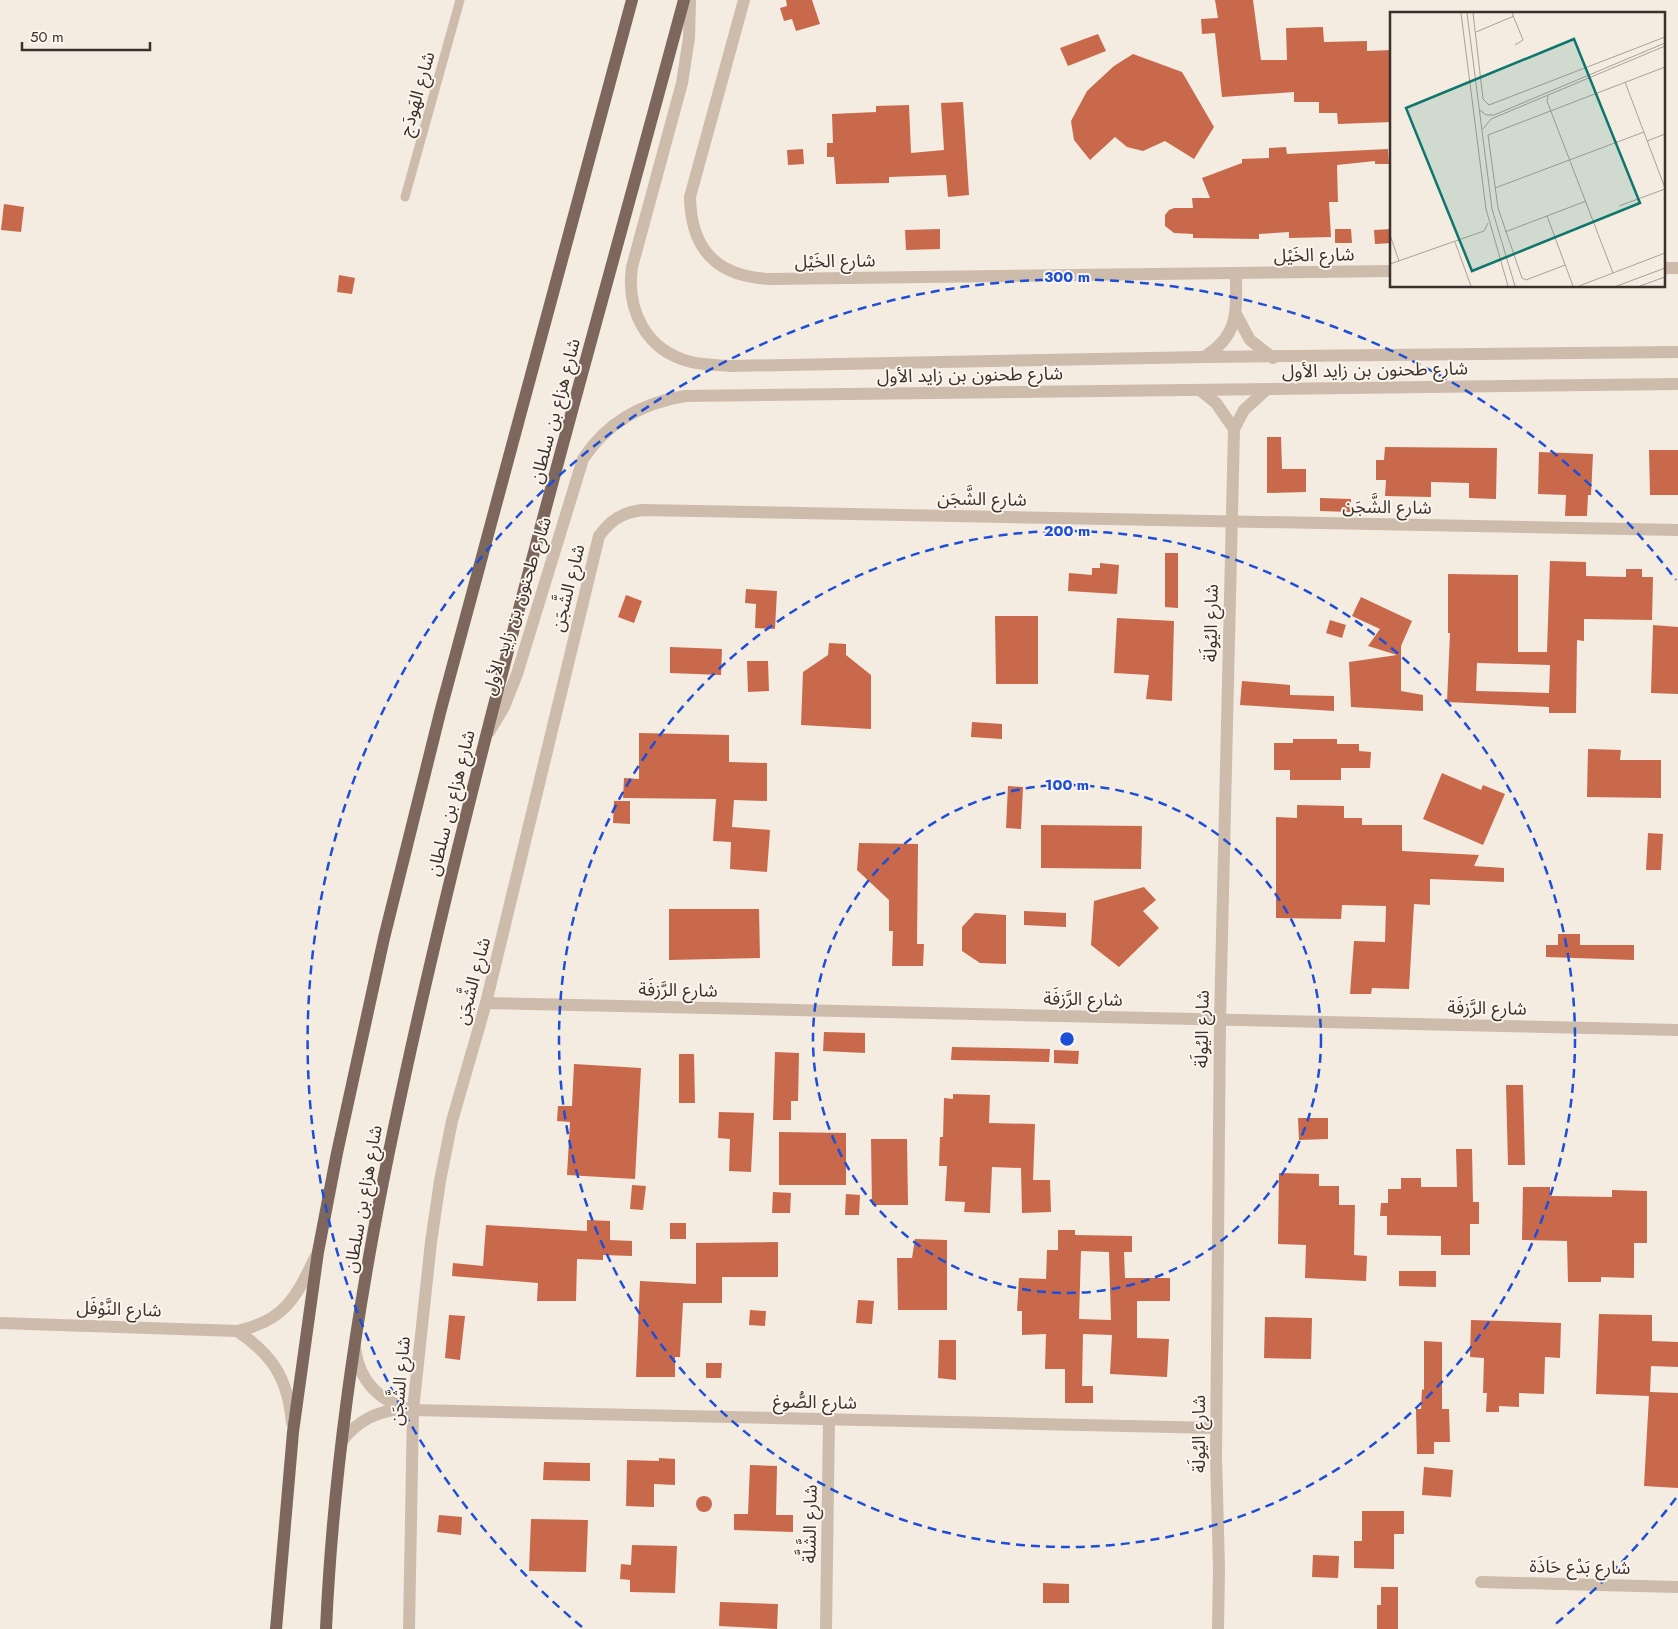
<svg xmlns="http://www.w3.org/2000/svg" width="1678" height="1629" viewBox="0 0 1678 1629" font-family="Jost,'Noto Sans Arabic',sans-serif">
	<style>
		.building { fill: #c8694b; fill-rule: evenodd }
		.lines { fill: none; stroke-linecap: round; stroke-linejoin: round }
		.service { stroke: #cdbbac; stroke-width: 9 }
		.minor { stroke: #cdbbac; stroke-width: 12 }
		.tertiary { stroke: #cdbbac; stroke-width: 12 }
		.primary { stroke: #7d675c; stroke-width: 12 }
		.ring { fill: none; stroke: #1d4ed8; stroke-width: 2.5; stroke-dasharray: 9 6 }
		.labels { text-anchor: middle; stroke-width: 4; stroke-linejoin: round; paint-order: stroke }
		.street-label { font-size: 18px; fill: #3b302b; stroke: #fbf5ee }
		.inset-road { fill: none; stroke: #aaa098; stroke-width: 1 }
		.view { fill: #0f766e; fill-opacity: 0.15; stroke: #0f766e; stroke-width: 2.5 }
		.inset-edge { fill: none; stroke: #3b302b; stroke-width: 2.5 }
		.centre { fill: #1d4ed8; stroke: #fbf5ee; stroke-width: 2.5 }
		.ring-label { font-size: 15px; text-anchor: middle; font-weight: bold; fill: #1d4ed8; stroke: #fbf5ee; stroke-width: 4; stroke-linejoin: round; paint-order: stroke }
	</style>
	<rect width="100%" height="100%" fill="#f4ebe1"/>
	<g class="building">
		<path d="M786,0H812L820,24L796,31L792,19L784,21L780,8L787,6Z"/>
		<path d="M1215,0H1253L1261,60H1287L1286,28L1323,27L1324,42L1367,41V51L1392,50V122L1338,124L1337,113H1319V102H1294V92L1222,97L1215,33L1202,34L1201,19L1218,18Z"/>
		<path d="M1098,34L1106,51L1068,66L1060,48Z"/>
		<path d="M1133,54L1182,72L1214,127L1194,159L1165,141L1143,151L1127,147L1115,137L1090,160L1074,140L1071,121L1087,91L1114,66Z"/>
		<path d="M963,102L969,195L948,197L946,175L889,177V183L836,184L834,157H827V143H833L832,114L876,112V106L909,105L911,153L944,150L941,103Z"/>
		<path d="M1286,147L1287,154L1388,149L1389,164H1375V161L1337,165L1338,202H1329L1331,237L1289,238V232L1259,234V239L1193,238V234L1174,233L1165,226V215L1169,210L1174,208H1193L1192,198H1210L1202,178L1242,163V159L1269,158V148Z"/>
		<path d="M803,149L804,164L788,165L787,150Z"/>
		<path d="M4,204L24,207L21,232L1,230Z"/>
		<path d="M940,229V249L906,250L905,230Z"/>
		<path d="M1335,229H1351L1352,243H1335Z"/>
		<path d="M1391,229L1392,243L1375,244L1374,230Z"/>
		<path d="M339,275L355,278L352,294L337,292Z"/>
		<path d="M1267,437H1281L1282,469H1306V492L1267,493Z"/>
		<path d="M1385,447L1497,448L1496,499L1469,498V483L1431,482V497L1385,496L1386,480H1376V460H1384Z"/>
		<path d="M1649,450H1678V495H1650Z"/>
		<path d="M1539,452L1593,454L1591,495H1588L1587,516H1565L1566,495L1538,494Z"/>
		<path d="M1320,498L1351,499V512L1320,511Z"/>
		<path d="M1165,553H1178V608L1165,607Z"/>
		<path d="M1550,561L1586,562V576L1626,577V569H1642V577H1653L1652,620L1584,619V641L1577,640L1576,713H1549V707L1447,702L1450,633H1448V574L1518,575V652H1547ZM1477,663L1550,665L1549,693L1476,691Z"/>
		<path d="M1100,563L1119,565L1117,594L1068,591L1069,573L1092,575V568H1100Z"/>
		<path d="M746,589L777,591L775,629L755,628L756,604L745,603Z"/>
		<path d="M626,595L642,601L634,623L618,617Z"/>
		<path d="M1361,597L1412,621L1401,646V691L1423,695V711L1351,707L1349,662L1397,655L1368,646L1380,629L1352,616Z"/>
		<path d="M995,616H1038V684H996Z"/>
		<path d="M1117,618L1174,621L1172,701L1146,699L1149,675L1114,673Z"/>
		<path d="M1330,620L1346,625L1342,638L1326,633Z"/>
		<path d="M1653,625L1678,627V694L1651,693Z"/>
		<path d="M829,643L846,644V655L871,675V729L801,725L803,672L828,655Z"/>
		<path d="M670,647L722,649L721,675L670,673Z"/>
		<path d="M747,661H768L769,691L748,692Z"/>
		<path d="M1242,681L1290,685V695L1334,696V711L1240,705Z"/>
		<path d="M972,722L1002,724V739L971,737Z"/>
		<path d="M639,733L729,735V762L767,763V801L734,800L732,827L770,830L767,872L730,869L731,842L713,841L716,799L623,798L624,778L639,779Z"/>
		<path d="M1293,739H1337V744H1359V751L1371,752L1370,768H1341V780H1290V770H1274V743H1293Z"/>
		<path d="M1588,749L1621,750L1620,760H1661V798L1587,797Z"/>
		<path d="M1442,773L1481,790L1483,785L1505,794L1483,845L1423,819Z"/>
		<path d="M1008,786L1023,787L1021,829L1006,828Z"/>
		<path d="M614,801H630V824L613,823Z"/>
		<path d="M1297,805L1344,806V818H1362V825H1402V851L1479,855L1474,866L1504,868V882L1430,879V905L1414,904L1409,989L1372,988L1371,994H1350L1354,941L1385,942L1386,906L1342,905L1341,919L1276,918V817L1297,818Z"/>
		<path d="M1041,825L1142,826L1141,869L1041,868Z"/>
		<path d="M1648,833L1663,834L1661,870H1646Z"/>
		<path d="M859,843L918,844L917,944H924L923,966H892L893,931H889V900L857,870Z"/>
		<path d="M1144,887L1156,900L1143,911L1159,928L1119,967L1091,945L1094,901Z"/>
		<path d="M669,909H759L760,958L669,960Z"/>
		<path d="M1024,911L1066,913V927L1024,925Z"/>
		<path d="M975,913L1006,915V964L980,963L962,951V927Z"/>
		<path d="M1558,934H1580V945H1634V960L1546,957V945H1558Z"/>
		<path d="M824,1032L865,1033V1053L823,1051Z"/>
		<path d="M952,1047L1050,1049L1049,1062L951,1060Z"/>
		<path d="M1054,1050L1079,1051L1078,1064L1054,1063Z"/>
		<path d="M775,1052L799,1053L798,1101H791V1120H773Z"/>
		<path d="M679,1054H694L695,1103H679Z"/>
		<path d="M574,1064L641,1068L635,1179L567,1175L570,1122L557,1121L558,1106H572Z"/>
		<path d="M1506,1085H1523L1525,1165H1508Z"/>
		<path d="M953,1094L990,1095L989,1123L1035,1124L1033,1180H1050L1051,1212L1022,1213L1021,1168L992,1167L990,1213L964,1212L965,1202L945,1201L947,1166H939L940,1137H943L944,1098L953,1099Z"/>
		<path d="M719,1112L754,1113L751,1172L729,1171L730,1139L718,1138Z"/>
		<path d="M1298,1118H1328V1139L1299,1140Z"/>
		<path d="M779,1132L846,1133V1185H779Z"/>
		<path d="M871,1139H907L908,1205H872Z"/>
		<path d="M1456,1149H1472L1473,1202H1479V1224H1470V1255H1441V1236L1387,1235V1216H1380L1381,1203H1388V1189H1401V1178H1421V1187H1457Z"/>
		<path d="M1279,1173L1319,1174V1186H1339V1205H1355L1354,1255L1367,1256L1366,1281L1305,1278L1306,1245L1278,1244Z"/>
		<path d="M632,1185L646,1186L643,1210L630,1209Z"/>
		<path d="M1523,1187H1550V1196L1612,1197V1190L1647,1191V1243H1634V1278L1601,1277V1282H1568L1567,1241L1522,1240Z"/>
		<path d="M773,1192L791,1193L790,1213H772Z"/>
		<path d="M846,1194L860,1195L859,1215H845Z"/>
		<path d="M587,1220L610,1221V1240L632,1241V1256L603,1255V1260L577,1259L576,1301H537L538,1283L452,1276L453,1263L483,1266L486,1225L587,1231Z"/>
		<rect x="670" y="1223" width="16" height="16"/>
		<path d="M1058,1230H1075V1235L1132,1236V1252H1124L1125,1278H1170V1301H1137V1338L1169,1339L1167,1377L1110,1374L1112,1335L1083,1334L1082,1386H1093V1403H1065V1369H1045L1046,1334L1022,1335V1311H1017L1019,1278L1046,1279L1047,1250H1058ZM1081,1251L1109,1252L1111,1320L1079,1319Z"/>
		<path d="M915,1239L947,1240V1310H898L897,1258H912Z"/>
		<path d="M778,1242V1277H722V1303H683L680,1357H675V1377H636L640,1281L696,1284V1243Z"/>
		<path d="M1399,1271H1436V1287L1399,1286Z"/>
		<path d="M858,1300L874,1301L872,1324L856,1323Z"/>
		<path d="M750,1310L766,1311L765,1326L749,1325Z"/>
		<path d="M1599,1314L1652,1315V1341L1678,1342V1367L1651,1366L1650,1392L1678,1393V1488L1644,1486L1649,1396L1596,1394Z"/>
		<path d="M449,1315L465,1316L460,1360L445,1358Z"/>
		<path d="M1265,1317L1312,1318L1311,1359L1264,1358Z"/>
		<path d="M1471,1320L1561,1323L1560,1358L1545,1357L1544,1394L1519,1393V1407L1499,1406V1412H1486L1487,1393H1483L1484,1358L1470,1357Z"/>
		<path d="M939,1340H956V1380L938,1378Z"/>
		<path d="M1424,1341L1442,1342V1409H1449L1450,1442H1434V1454H1417L1416,1409H1421L1422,1389L1424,1390Z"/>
		<path d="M706,1363H722L721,1378H706Z"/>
		<path d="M659,1458L675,1459V1485L654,1484V1507L626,1506L627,1460L659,1461Z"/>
		<path d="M544,1462L590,1463V1481L543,1480Z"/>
		<path d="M750,1465L777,1466L776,1515H793V1532L734,1530V1514H748Z"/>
		<path d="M1424,1467L1453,1470L1451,1497L1422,1495Z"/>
		<circle cx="704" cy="1504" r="8"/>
		<path d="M1362,1511H1404V1534H1394V1569L1354,1568V1541H1362Z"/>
		<path d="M439,1515L462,1517L461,1535L437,1532Z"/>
		<path d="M531,1519L588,1520L586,1572L529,1571Z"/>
		<path d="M632,1545L677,1546L675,1593L630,1592V1580L620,1579L621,1564L631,1565Z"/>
		<path d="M1313,1555L1339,1556L1338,1578L1312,1577Z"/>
		<path d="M1043,1583L1069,1584V1603H1043Z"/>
		<path d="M1381,1587H1398V1629H1377V1605H1381Z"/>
		<path d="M720,1602L778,1604L777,1629L719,1626Z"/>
	</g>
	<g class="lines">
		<path class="service" d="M405,197L460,0"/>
		<g class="minor">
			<path d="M744,0L690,197C691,250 717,277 771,279L1392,271"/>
			<path d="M1664,268H1678"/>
			<path d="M1236,314L1250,340L1273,358"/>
			<path d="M1204,357C1240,335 1236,311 1236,273"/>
			<path d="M1200,390L1216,403L1234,429"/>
			<path d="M486,1003L1678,1030"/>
			<path d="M0,1323L237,1331C285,1321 296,1297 316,1256"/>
			<path d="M237,1331C273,1355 288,1379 292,1423"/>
			<path d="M355,1348C359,1382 381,1403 413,1410L1216,1428"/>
			<path d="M342,1441C359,1419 377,1412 403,1408"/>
			<path d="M1481,1582L1678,1587"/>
			<path d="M409,1629L413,1410L431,1242L440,1181L452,1121L486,1003L599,536C611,520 621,513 642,510L1678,530"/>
			<path d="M826,1629L829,1420"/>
			<path d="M1218,1629L1219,1568L1216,1457L1220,1020L1234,429L1244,410L1267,389"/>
		</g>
		<g class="tertiary">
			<path d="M690,0L689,38L682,83L632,267C626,310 646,351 691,362C703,365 717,365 730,366L1204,357L1678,352"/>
			<path d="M489,732L504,707L517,674L583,459C607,422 642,403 685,396L1678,384"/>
		</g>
		<g class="primary">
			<path d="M276,1629L293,1432L318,1252L337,1153L384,938L441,709L632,0"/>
			<path d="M326,1629C338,1360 397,1096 461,836C530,556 609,278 684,0"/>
		</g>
	</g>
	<g class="ring">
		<circle cx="1067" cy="1039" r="254"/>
		<circle cx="1067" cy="1039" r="508"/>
		<path d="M1676 1498A762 762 0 0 1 1552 1627M582 1627A762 762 0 1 1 1676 580"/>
	</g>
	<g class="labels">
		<g class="street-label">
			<text transform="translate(417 94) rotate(-74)" y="6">شارع الهَودَج</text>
			<text transform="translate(1314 255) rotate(-1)" y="6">شارع الخَيْل</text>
			<text transform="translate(835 261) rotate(-1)" y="6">شارع الخَيْل</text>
			<text transform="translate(1375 370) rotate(-1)" y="6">شارع طحنون بن زايد الأول</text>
			<text transform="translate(970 375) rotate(-1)" y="6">شارع طحنون بن زايد الأول</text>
			<text transform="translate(555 411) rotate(-75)" y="6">شارع هزاع بن سلطان</text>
			<text transform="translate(982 499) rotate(1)" y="6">شارع الشَّجَن</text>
			<text transform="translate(1387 507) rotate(1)" y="6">شارع الشَّجَن</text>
			<text transform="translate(568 588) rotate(-76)" y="6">شارع الشَّجَن</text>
			<text transform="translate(517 606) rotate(-72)" y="6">شارع طحنون بن زايد الأول</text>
			<text transform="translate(1211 623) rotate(-89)" y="6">شارع اليُولَة</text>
			<text transform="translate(451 803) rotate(-76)" y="6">شارع هزاع بن سلطان</text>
			<text transform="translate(473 981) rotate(-75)" y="6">شارع الشَّجَن</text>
			<text transform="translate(678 990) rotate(1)" y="6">شارع الرَّزفَة</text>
			<text transform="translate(1083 999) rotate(1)" y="6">شارع الرَّزفَة</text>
			<text transform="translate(1487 1008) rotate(1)" y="6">شارع الرَّزفَة</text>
			<text transform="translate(1202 1029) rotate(-89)" y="6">شارع اليُولَة</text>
			<text transform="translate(363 1199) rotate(-80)" y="6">شارع هزاع بن سلطان</text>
			<text transform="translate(119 1309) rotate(2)" y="6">شارع النَّوْفَل</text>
			<text transform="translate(400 1381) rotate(-85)" y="6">شارع الشَّجَن</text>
			<text transform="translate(815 1402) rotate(1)" y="6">شارع الصُّوغ</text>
			<text transform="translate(1199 1434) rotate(-90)" y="6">شارع اليُولَة</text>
			<text transform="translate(810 1524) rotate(-89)" y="6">شارع الشَّلَّة</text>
			<text transform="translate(1580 1567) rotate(1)" y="6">شارع بَدْع حَاذَة</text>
		</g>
	</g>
	<g transform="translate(1390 12)">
		<rect width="275" height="275" fill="#f4ebe1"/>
		<path class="inset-road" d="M71,1L96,197L118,274M77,1L102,197L125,274M83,1L93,87L99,93L275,25M122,1L133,28L125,33M86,20L124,4M235,70L275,176M158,84L157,89L223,261M90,98L96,103H104L275,31M93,117L101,107L275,34M257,129L275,122M105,176L254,120M229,194L275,177M157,204L183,274M115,220L196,189M0,223L9,249M65,230L81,274M0,252L94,219L98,211M175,253L136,268L132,266L108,196L98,123L275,55M189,274L275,241M227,274L275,256M250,274L275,265"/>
		<path class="view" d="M184,27L250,191L82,259L16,96Z"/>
		<rect width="275" height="275" class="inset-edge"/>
	</g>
	<circle cx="1067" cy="1039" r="8" class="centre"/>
	<g class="ring-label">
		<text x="1067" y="282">300 m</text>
		<text x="1067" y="536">200 m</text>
		<text x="1067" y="790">100 m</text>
	</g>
	<path d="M22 42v8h128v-8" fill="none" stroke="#3b302b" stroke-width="2.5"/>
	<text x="30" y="42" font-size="15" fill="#3b302b" stroke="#fbf5ee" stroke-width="4" paint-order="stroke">50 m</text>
</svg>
